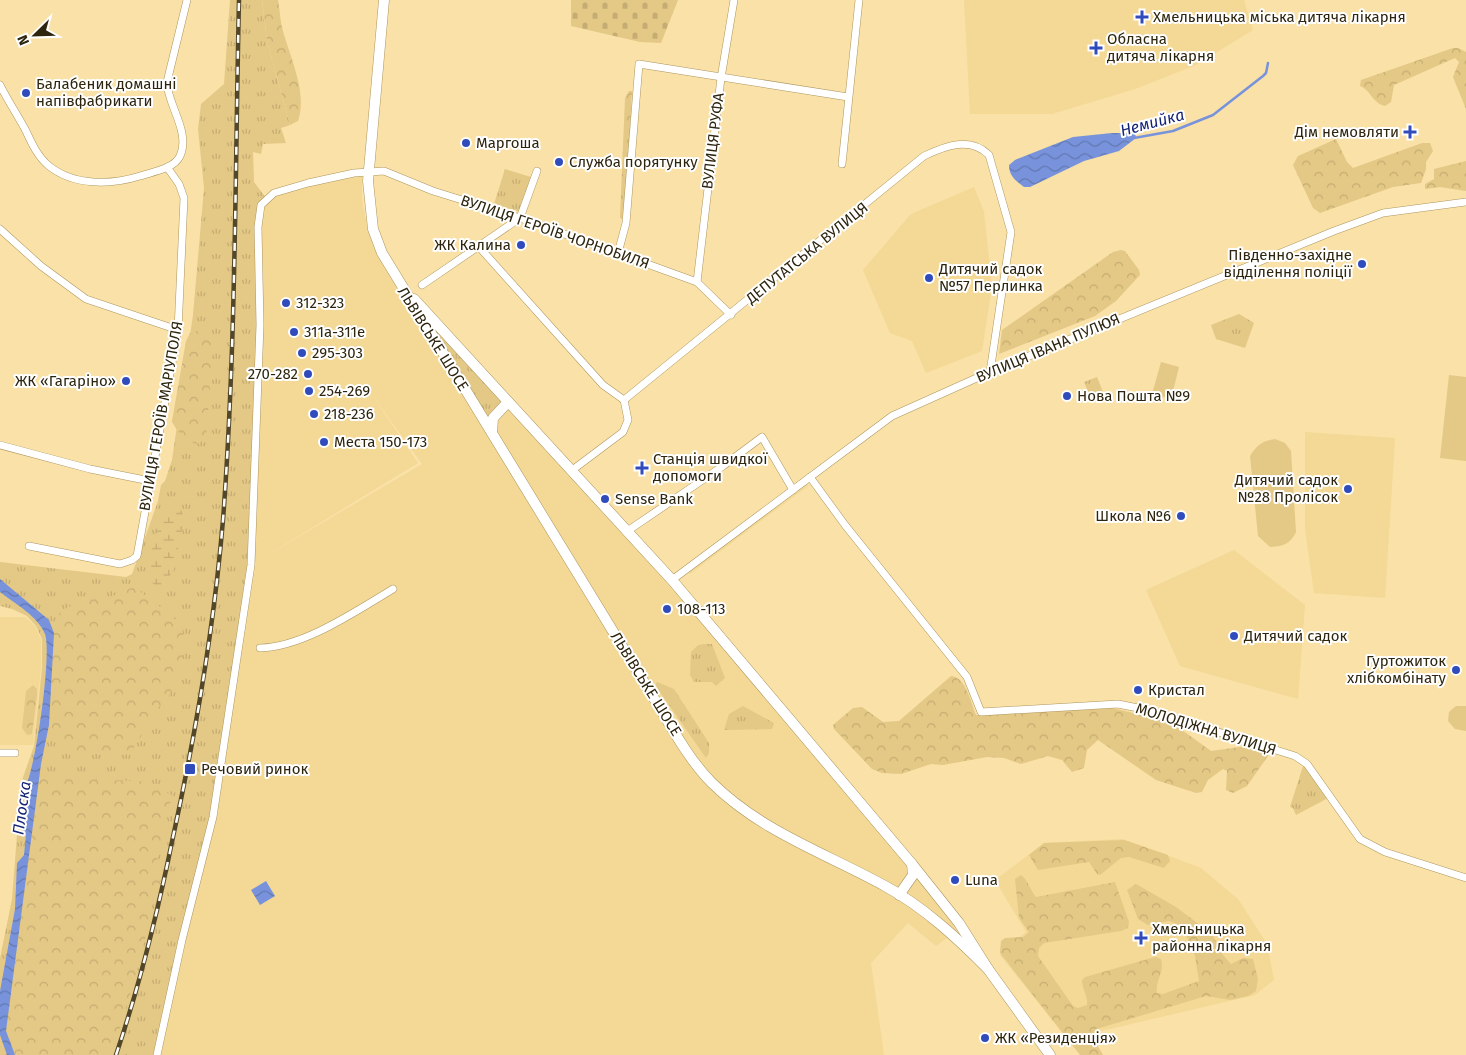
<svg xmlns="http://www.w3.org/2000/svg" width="1466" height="1055" viewBox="0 0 1466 1055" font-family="'Fira Sans',sans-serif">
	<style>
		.built { fill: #f3d896 }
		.grass { fill: url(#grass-tufts) }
		.forest { fill: url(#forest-crowns) }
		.wetland { fill: url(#wetland-marsh) }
		.cemetery { fill: url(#cemetery-stones) }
		.garden { fill: #e4c885 }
		.water { fill: url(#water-waves) }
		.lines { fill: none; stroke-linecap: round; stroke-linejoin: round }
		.stream { stroke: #7893dc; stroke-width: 2.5 }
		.minor-casing { stroke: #ad965f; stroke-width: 8 }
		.primary-casing { stroke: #ad965f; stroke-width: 11 }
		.minor { stroke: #fff; stroke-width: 7 }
		.primary { stroke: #fff; stroke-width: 10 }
		.rail-casing { stroke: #524729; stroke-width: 4.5 }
		.rail { stroke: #fff; stroke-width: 2.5; stroke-dasharray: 8; stroke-linecap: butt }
		.poi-dot { fill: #304bbc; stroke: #fff; stroke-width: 2 }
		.labels { text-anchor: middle; stroke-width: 4; stroke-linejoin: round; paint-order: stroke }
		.poi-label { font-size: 15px; fill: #2e250e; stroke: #fff; text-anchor: start }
		.street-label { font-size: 15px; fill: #2e250e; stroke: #fff }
		.water-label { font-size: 16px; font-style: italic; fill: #132275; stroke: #fff }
	</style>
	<defs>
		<pattern id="grass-tufts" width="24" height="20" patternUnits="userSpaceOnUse" patternTransform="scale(1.25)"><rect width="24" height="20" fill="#e4c885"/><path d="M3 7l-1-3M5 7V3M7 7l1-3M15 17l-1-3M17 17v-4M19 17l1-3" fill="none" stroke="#c4ac72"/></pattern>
		<pattern id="forest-crowns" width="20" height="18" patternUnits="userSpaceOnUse" patternTransform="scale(1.25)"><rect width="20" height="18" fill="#e4c885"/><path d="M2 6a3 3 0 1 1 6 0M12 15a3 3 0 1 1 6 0" fill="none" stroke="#c4ac72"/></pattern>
		<pattern id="wetland-marsh" width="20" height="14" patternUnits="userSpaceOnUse" patternTransform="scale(1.25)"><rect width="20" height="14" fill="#e4c885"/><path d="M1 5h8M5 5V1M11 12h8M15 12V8" fill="none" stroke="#c4ac72"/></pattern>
		<pattern id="cemetery-stones" width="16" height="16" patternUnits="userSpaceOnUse" patternTransform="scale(1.25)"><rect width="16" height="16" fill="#e4c885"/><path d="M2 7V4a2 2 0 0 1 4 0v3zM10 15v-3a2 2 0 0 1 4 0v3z" fill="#c4ac72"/></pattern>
		<pattern id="water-waves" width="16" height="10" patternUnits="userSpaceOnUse" patternTransform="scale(1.25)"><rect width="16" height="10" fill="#7893dc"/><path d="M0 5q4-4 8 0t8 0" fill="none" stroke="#6378b1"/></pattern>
	</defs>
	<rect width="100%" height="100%" fill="#f9e1a7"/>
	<g class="built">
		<path d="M964,0H1244L1253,30L1196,65L1135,89L1052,114H970Z"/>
		<path d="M362,172V201L368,231L378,255L513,413L669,582L909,866L959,929L936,946L908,923L871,963L884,1055H161L186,940L216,818L256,562L422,464L370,392L418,463L251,565L261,205L274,193Z"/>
		<path d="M974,187L984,212L992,286L982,351L926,373L912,341L890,333L863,270L911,214Z"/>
		<path d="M1305,432L1395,438L1385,598L1314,593L1305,529Z"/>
		<path d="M805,482L808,486L690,574L687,570Z"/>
		<path d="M1234,550L1305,605L1298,699L1180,666L1146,590Z"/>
		<path d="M0,617H25L35,626L41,640V668L33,745H0Z"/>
		<path d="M1123,839L1201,868L1238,899L1267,944L1274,980L1255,995L1067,1039L1000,955L1026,932L995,880L1044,843Z"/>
	</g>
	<g class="grass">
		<path d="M230,0H262L267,41L290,125L281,128L286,143L263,144L261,154L253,152L254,182L266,198L261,205L260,325L251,565L222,770L157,1055H0V958L12,899L21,783L34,746L42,668V639L36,626L27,616L12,609L0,606V562L126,577L132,574L158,501L161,485L165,481L172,460L193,315L204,188L198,129L201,104L224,84Z"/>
		<path d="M505,169L531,177L520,212L494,204Z"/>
		<path d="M396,280L508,402L492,424Z"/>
		<path d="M1239,314L1254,323L1245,348L1216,339L1211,325Z"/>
		<path d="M1097,377L1105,397L1092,402L1084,382Z"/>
		<path d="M704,644H712L725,678L716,686L712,682H694L690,675L691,652L698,645Z"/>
		<path d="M657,682L674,689L709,743V753L706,758L655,685Z"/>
		<path d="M743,706L774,723L772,729L724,730L729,714Z"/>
		<path d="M1304,763L1330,797L1296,815L1293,808L1290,807Z"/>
	</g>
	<g class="forest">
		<path d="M262,0H278C280,10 280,21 283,31C290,57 308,94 298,121L290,125L267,41Z"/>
		<path d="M1453,48H1458L1466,52V109L1453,77L1459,62L1455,58L1394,85L1391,102L1385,106C1372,103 1371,90 1360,86L1361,80Z"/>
		<path d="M629,91H632L627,189L622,219L620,217L625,98Z"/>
		<path d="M1336,139L1347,162L1353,168L1422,143H1430L1433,151L1426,162V169L1421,183L1393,187L1320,213L1313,208L1293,165L1298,156Z"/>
		<path d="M1466,161V191L1440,187L1425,189V184L1434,179V169Z"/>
		<path d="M1121,250L1125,251L1139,270L1140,275L1116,301L1095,316L999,354L1002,330L1113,252Z"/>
		<path d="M196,331L212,340L213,348L206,438L198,444C188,443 175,430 172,421L186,341L190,333Z"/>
		<path d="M134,587L171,615L182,627L185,646L170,694L159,707L130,754L115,756L66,751L49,725L54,633L60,612L82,599H105Z"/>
		<path d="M951,676C966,677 971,703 976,715L1112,708L1171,722L1211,751C1230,749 1247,744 1267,747L1270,753L1247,786L1233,793L1226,790L1227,771L1223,769L1208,780L1202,792L1196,793L1156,780L1098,740L1087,750L1084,768L1072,772L1062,760L1048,756L1021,764L1004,758L987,757L943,765L931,764L901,774L882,773L872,769L834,729L833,725L853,708L862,707L883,722L899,721Z"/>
		<path d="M33,685L37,689V695L32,734L27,735L22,728L26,691Z"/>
		<path d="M50,778L140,781L172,795L153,878L160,880L137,971L112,1055H15L6,1031L39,779Z"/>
		<path d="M1124,840L1168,855L1170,861L1164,868L1129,857L1121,858L1100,875L1097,874L1089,862L1038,870L1029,855L1044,843Z"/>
		<path d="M1021,875C1028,880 1030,890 1036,897L1115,882L1129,922L1128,928L1121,931L1044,943L1039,948L1038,956L1073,1006L1078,1008L1087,1005C1088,996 1082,989 1082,980L1085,977L1155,957L1161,959C1165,972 1155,980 1157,993L1163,994L1199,981L1195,956L1182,926L1169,921L1148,925L1138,919L1127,890L1136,884L1176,907L1212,934L1223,955L1231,964L1243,958L1253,959L1258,979L1256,991L1248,996L1230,1000L1206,996L1100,1028L1096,1029L1093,1038L1103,1055H1080L1000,953L1001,941L1005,938L1023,937L1029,932L1019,918L1015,879Z"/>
	</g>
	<path class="wetland" d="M174,507L181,510L184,518L174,570L162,586L157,587C153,584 149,579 149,574C147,562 158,524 165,514C167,510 171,509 174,507Z"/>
	<path class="cemetery" d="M571,0H678L661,43L640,42L571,26Z"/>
	<g class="garden">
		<path d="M1161,362L1179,367L1171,399L1152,394Z"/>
		<path d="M1449,375L1466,377V461L1440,458Z"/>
		<path d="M1275,439L1285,443L1291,451L1296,532C1290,544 1284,546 1270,547L1258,536L1250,456C1257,445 1262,441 1275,439Z"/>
		<path d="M1456,706H1466V731L1455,729L1448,721L1449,712Z"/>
	</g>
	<g class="water">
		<path d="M1112,133H1135L1136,138L1119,151L1084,161L1030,187H1024C1016,181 1009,176 1009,165L1015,160L1073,137Z"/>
		<path d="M0,579L49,620L54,633L49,725L41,764L6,1031L15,1055H7L0,1035V991L15,909L17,863L24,855L26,834L23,830L29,794L26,785C36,765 52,653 45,634C38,616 14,603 0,592Z"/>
		<path d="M266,881L275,896L260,905L251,890Z"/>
	</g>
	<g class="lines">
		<path class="stream" d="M1134,138L1173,131L1213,115L1263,76L1266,73L1268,63"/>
		<g class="minor-casing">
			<g id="minor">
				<path d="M0,85C8,101 18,116 26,131C32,144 38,157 49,166C74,186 111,185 140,176C152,172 174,169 180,156C191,132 167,104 167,82L187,0"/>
				<path d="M842,164L859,0"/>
				<path d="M0,229L41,266L86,299L178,330"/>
				<path d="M480,248L603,385L624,400L924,156C945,146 970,136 989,155L1011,232L990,372"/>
				<path d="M618,253L626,223L639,64L848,97"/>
				<path d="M697,282L721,78L734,0"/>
				<path d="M422,285L520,218L537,171"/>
				<path d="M0,445L90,469L150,481"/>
				<path d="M571,471L623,432L628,420L624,400"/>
				<path d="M810,477L845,525L967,677L981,712L1118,704L1148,710L1295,756L1307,764L1360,839L1385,852L1466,878"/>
				<path d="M626,532L723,466L762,437L793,490"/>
				<path d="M29,546L120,564L132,560L137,556L178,330L184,198L179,184L167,167"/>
				<path d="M672,580L892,416L990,372L1334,231L1383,213L1466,202"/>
				<path d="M260,648C304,647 356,611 393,589"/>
				<path d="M0,753H15"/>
				<path d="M157,1055L182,940L213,817L251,565L260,325L258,227L261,205L274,193L308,183L354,173L384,171L433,191L520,218L697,282L731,315"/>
			</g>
		</g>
		<g class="primary-casing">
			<g id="primary">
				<path d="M384,0L368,181L373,229L382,253L650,692C669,722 687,758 712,783C762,832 825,853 885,886C924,907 957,938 988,969"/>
				<path d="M414,299L672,580L912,864L959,923L988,969L1050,1055"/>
				<path d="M492,433L493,418L508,402"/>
				<path d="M899,895L913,875L912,864"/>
			</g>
		</g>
		<use href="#minor" class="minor"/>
		<use href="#primary" class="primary"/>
		<g class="rail-casing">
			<path id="rail" d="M116,1055C140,984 158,911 173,837C196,732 214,627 223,520C236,347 235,173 239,0"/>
		</g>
		<use href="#rail" class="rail"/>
	</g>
	<g class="poi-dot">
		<path d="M1139.5 9.5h5v5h5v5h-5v5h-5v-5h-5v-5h5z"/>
		<path d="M1093.5 40.5h5v5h5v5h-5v5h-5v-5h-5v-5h5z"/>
		<circle cx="26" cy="93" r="5"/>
		<path d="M1407.5 124.5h5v5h5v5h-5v5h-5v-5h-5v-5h5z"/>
		<circle cx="466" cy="143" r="5"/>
		<circle cx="559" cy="162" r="5"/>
		<circle cx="521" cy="245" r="5"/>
		<circle cx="1362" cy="264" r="5"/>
		<circle cx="929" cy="278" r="5"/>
		<circle cx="286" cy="303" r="5"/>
		<circle cx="294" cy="332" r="5"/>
		<circle cx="302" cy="353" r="5"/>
		<circle cx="308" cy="374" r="5"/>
		<circle cx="126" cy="381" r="5"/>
		<circle cx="309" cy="391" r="5"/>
		<circle cx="1067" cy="396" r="5"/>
		<circle cx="314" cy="414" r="5"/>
		<circle cx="324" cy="442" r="5"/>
		<path d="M639.5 460.5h5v5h5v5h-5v5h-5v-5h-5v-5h5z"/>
		<circle cx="1348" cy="489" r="5"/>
		<circle cx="605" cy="499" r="5"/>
		<circle cx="1181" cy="516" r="5"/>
		<circle cx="667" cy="609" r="5"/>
		<circle cx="1234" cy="636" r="5"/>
		<circle cx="1456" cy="670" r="5"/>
		<circle cx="1138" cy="690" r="5"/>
		<rect x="184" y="763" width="12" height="12" rx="2.5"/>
		<circle cx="955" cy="880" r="5"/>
		<path d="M1138.5 930.5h5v5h5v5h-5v5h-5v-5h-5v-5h5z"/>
		<circle cx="985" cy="1038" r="5"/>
	</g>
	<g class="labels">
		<g class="poi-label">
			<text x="1153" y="22">Хмельницька міська дитяча лікарня</text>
			<text x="1107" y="44">Обласна<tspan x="1107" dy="17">дитяча лікарня</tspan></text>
			<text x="36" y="89">Балабеник домашні<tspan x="36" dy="17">напівфабрикати</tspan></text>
			<text x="1399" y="137" text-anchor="end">Дім немовляти</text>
			<text x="476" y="148">Маргоша</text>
			<text x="569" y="167">Служба порятунку</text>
			<text x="511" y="250" text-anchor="end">ЖК Калина</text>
			<text x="1352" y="260" text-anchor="end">Південно-західне<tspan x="1352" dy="17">відділення поліції</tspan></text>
			<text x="939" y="274">Дитячий садок<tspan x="939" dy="17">№57 Перлинка</tspan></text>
			<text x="296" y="308">312-323</text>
			<text x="304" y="337">311а-311е</text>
			<text x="312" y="358">295-303</text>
			<text x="298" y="379" text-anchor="end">270-282</text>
			<text x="116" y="386" text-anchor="end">ЖК «Гагаріно»</text>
			<text x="319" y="396">254-269</text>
			<text x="1077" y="401">Нова Пошта №9</text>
			<text x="324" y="419">218-236</text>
			<text x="334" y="447">Места 150-173</text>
			<text x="653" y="464">Станція швидкої<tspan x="653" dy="17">допомоги</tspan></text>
			<text x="1338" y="485" text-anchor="end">Дитячий садок<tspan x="1338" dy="17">№28 Пролісок</tspan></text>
			<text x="615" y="504">Sense Bank</text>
			<text x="1171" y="521" text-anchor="end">Школа №6</text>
			<text x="677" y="614">108-113</text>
			<text x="1244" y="641">Дитячий садок</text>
			<text x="1446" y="666" text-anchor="end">Гуртожиток<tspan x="1446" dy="17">хлібкомбінату</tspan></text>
			<text x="1148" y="695">Кристал</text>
			<text x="201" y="774">Речовий ринок</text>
			<text x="965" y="885">Luna</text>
			<text x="1152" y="934">Хмельницька<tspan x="1152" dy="17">районна лікарня</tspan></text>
			<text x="995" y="1043">ЖК «Резиденція»</text>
		</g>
		<g class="street-label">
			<text transform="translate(713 141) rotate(-83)" y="5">ВУЛИЦЯ РУФА</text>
			<text transform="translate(555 232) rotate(19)" y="5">ВУЛИЦЯ ГЕРОЇВ ЧОРНОБИЛЯ</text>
			<text transform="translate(807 253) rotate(-39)" y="5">ДЕПУТАТСЬКА ВУЛИЦЯ</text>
			<text transform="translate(433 339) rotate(58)" y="5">ЛЬВІВСЬКЕ ШОСЕ</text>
			<text transform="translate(1048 348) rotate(-23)" y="5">ВУЛИЦЯ ІВАНА ПУЛЮЯ</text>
			<text transform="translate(161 416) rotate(-80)" y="5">ВУЛИЦЯ ГЕРОЇВ МАРІУПОЛЯ</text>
			<text transform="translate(646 684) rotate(58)" y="5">ЛЬВІВСЬКЕ ШОСЕ</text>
			<text transform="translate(1206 729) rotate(17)" y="5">МОЛОДІЖНА ВУЛИЦЯ</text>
		</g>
		<g class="water-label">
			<text transform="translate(1152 122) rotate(-15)" y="6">Немийка</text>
			<text transform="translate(21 808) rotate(-82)" y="6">Плоска</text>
		</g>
	</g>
	<g transform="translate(35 35) rotate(247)" stroke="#ffffff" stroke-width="4" paint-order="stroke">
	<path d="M0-4L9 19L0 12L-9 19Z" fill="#2e250e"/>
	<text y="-8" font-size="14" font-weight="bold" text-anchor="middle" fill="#2e250e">N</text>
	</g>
</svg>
